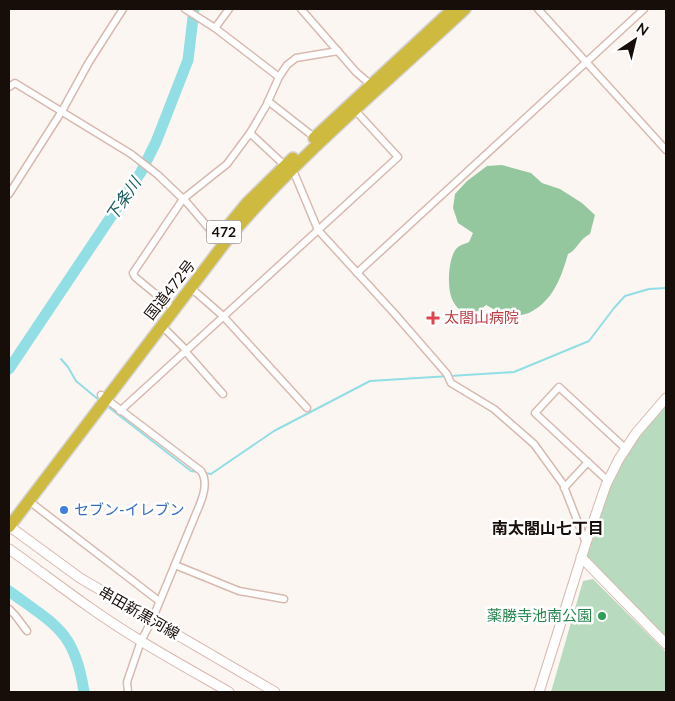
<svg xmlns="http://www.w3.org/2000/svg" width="675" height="701" viewBox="0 0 675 701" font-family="Lato,'Noto Sans JP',sans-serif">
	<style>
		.green { fill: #b8dabe }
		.forest { fill: #95c79f }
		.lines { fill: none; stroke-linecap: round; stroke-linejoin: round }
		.stream { stroke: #91dee4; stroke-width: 2 }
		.river { stroke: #91dee4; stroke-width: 11 }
		.minor-casing { stroke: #d8b9ae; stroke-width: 9 }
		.tertiary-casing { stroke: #d8b9ae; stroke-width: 11 }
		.secondary-casing { stroke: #d8b9ae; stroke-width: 11 }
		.trunk-casing { stroke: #d5d3d3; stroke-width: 14 }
		.minor { stroke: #fff; stroke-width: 6 }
		.tertiary { stroke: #fff; stroke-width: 9 }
		.secondary { stroke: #fff; stroke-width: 9 }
		.trunk { stroke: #ceba3f; stroke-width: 11 }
		.health-dot { fill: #e0444e; stroke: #fff; stroke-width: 2 }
		.shop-dot { fill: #3f7fe0; stroke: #fff; stroke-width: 2 }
		.leisure-dot { fill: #2e9e5b; stroke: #fff; stroke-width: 2 }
		.labels { text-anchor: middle; stroke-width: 5; stroke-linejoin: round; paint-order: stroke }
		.shield { fill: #fff; stroke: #5d5653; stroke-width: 1 }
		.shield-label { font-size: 14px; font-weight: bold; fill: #170d09 }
		.street-label { font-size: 15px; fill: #170d09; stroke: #fff }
		.health-label { font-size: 15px; fill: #be3a42; stroke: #fff; text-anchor: start }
		.shop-label { font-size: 15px; fill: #366cbe; stroke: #fff; text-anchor: start }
		.leisure-label { font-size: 15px; fill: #27864d; stroke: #fff; text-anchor: end }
		.water-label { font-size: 16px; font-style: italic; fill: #195b5f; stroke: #fff }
		.neighbourhood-label { font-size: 16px; font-weight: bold; fill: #170d09; stroke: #fff }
	</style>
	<rect width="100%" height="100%" fill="#fcf6f3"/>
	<g class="green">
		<path d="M666,399V644L582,557L619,462Z"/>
		<path d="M593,579L666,652V692H551L583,581Z"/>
	</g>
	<path class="forest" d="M502,165L531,173L542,183L560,189L582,203L595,215L590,234C579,239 577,250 568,254C561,278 553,301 529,313C523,315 516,316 510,318L486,305L473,317C464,314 456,309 452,299C447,288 448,259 456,249C459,245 465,244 469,242L473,233L458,223L453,208L455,194L467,181L487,166Z"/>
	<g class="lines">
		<g class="stream">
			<path d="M61,359L68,367L76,381L99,400"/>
			<path d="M107,406L191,471L198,472"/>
			<path d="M205,473L211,474L274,431L370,381L514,372L589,341L614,308L625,296L649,289L666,288"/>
		</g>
		<g class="river">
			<path d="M9,369L141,172L156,142L188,60L194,9"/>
			<path d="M9,591C55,625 75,631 84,692"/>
		</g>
		<g class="minor-casing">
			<g id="minor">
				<path d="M185,9L215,28L279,77"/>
				<path d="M301,9L356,72L371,85"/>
				<path d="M538,9L666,150"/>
				<path d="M215,28L229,9"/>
				<path d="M9,87L15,83L131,154L158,175L183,199"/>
				<path d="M268,101L314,137"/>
				<path d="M250,133L295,175L318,230L394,313L447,374L451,383L494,409L534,444L563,484L586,543"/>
				<path d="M9,194L62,111L89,62L123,9"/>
				<path d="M183,198L218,239"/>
				<path d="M357,273L644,9"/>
				<path d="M191,288L223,316L307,408"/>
				<path d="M169,305L135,277L133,273L183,199L227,164L250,133L266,106L279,77L287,65L296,58L338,51"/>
				<path d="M162,326L186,350"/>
				<path d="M185,351L223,394"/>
				<path d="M101,395L201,471C208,481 204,494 200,504L152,620L141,641L127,682L128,692"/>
				<path d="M120,411L398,157L354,109"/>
				<path d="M608,481L535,413L559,387L626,449"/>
				<path d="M564,488L588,462"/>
				<path d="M29,501L159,601"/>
				<path d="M175,565L239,591L284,599"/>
				<path d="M9,609L15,615L27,631"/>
			</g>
		</g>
		<g class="tertiary-casing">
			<g id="tertiary">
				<path d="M581,557L666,644"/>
				<path d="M539,692L586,543L606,485L619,459L636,433L666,398"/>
			</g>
		</g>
		<g class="secondary-casing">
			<g id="secondary">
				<path d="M9,526L80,578L275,692"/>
				<path d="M9,549C36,568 62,588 89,607C134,639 182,665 229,692"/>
			</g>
		</g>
		<g class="trunk-casing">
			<g id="trunk">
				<path d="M314,138L453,9"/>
				<path d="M224,231L247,203L293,158"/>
				<path d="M9,527L230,236C301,153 386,83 465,9"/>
			</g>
		</g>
		<use href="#minor" class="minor"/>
		<use href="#tertiary" class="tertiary"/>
		<use href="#secondary" class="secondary"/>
		<use href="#trunk" class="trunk"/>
	</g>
	<path class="health-dot" d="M430.5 310.5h5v5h5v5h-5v5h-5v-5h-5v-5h5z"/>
	<circle class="shop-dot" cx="64" cy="510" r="5"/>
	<circle class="leisure-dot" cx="602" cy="616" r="5"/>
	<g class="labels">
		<rect class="shield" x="206.5" y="220.5" width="35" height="23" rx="4"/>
		<g class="shield-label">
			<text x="224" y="237">472</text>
		</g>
		<g class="street-label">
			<text transform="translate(170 290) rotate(-52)" y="5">国道472号</text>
			<text transform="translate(139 613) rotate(30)" y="5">串田新黒河線</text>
		</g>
		<g class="health-label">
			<text x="444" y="323">太閤山病院</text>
		</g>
		<g class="shop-label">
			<text x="74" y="515">セブン-イレブン</text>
		</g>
		<g class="leisure-label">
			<text x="592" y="621">薬勝寺池南公園</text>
		</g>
		<g class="water-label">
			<text transform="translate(123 199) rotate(-56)" y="6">下条川</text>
		</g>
		<g class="neighbourhood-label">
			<text x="548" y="534">南太閤山七丁目</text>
		</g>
	</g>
	<rect width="675" height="701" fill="none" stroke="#170d09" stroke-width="20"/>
	<g transform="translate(635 40) rotate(35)" stroke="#ffffff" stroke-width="4" paint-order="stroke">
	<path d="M0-4L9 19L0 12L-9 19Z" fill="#170d09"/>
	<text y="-8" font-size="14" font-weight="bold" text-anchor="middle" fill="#170d09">N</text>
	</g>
</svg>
